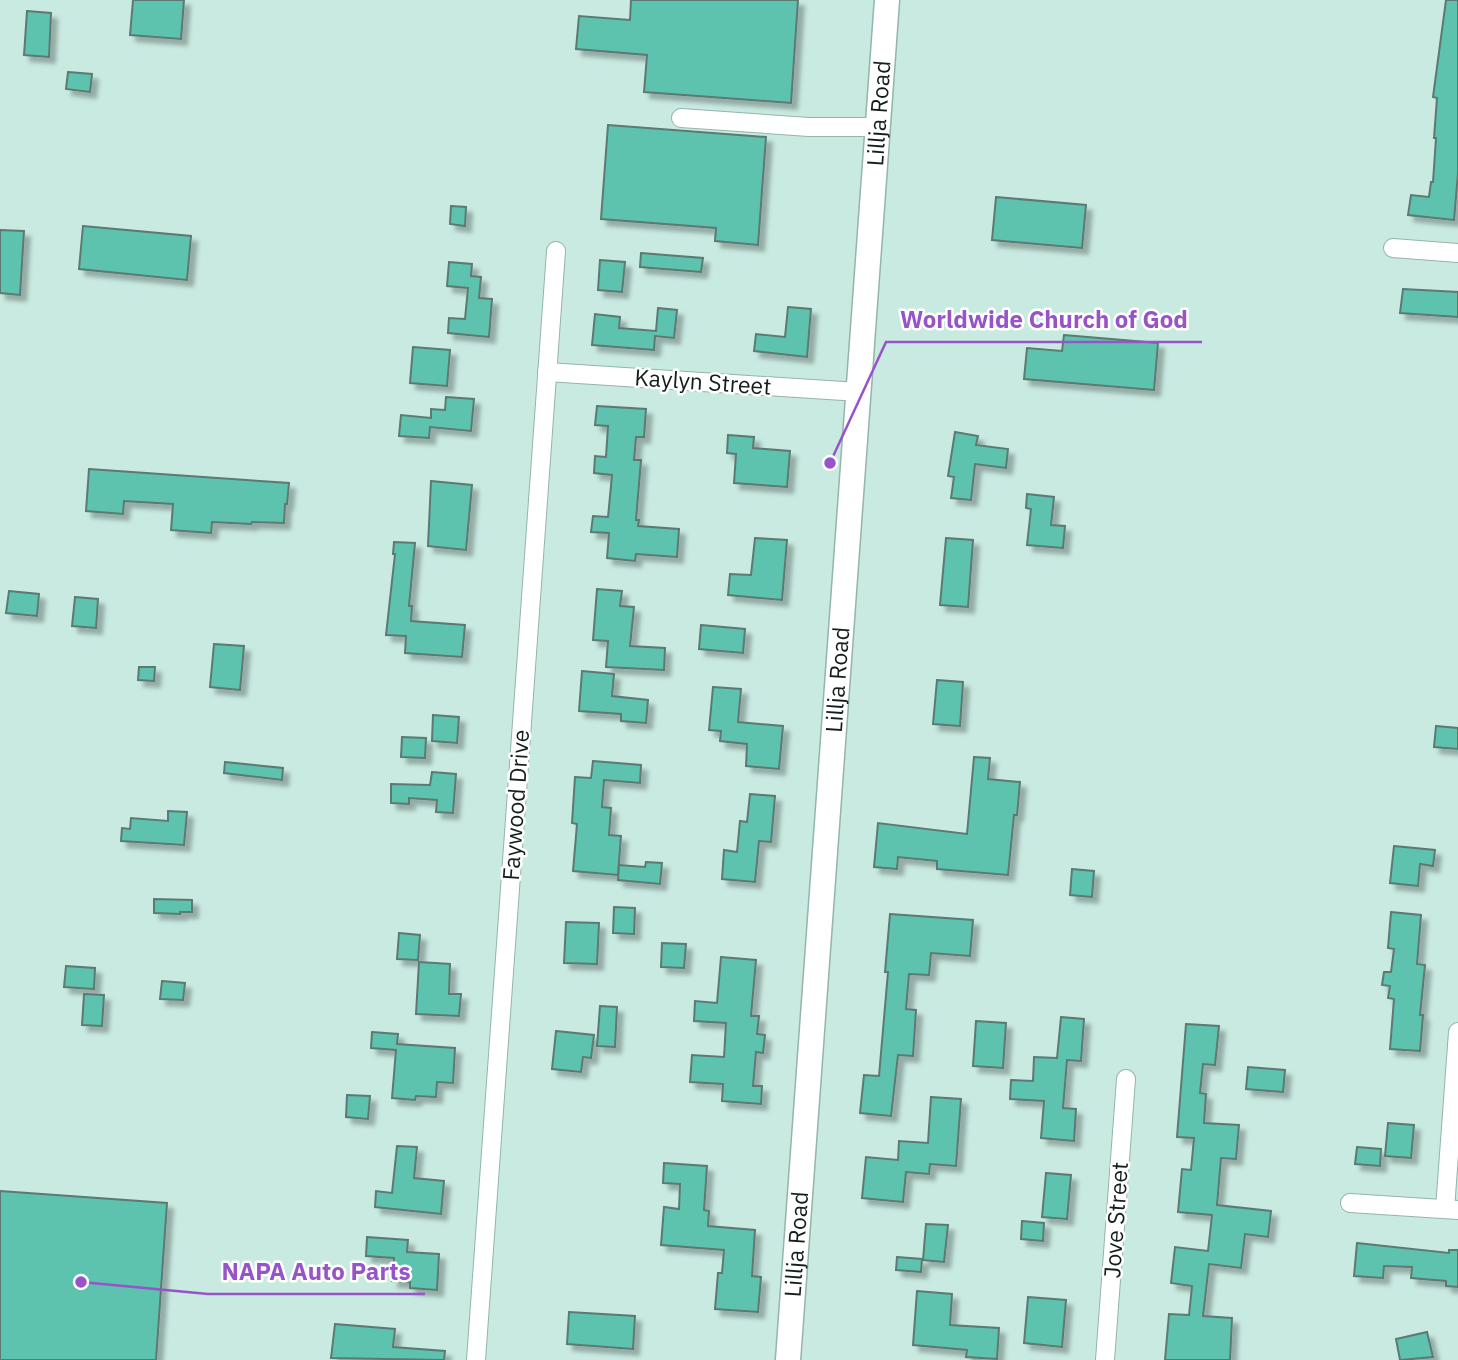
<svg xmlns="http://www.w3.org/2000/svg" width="1458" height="1360" viewBox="0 0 1458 1360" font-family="'IBM Plex Sans',sans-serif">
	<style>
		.building { fill: #5dc3ae; stroke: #5c7a72; stroke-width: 2; filter: url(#shadow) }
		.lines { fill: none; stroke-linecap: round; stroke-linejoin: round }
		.street-casing { stroke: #94b4ac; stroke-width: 20 }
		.secondary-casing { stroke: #94b4ac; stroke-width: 27 }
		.street { stroke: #fff; stroke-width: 18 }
		.secondary { stroke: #fff; stroke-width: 24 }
		.labels { text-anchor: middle; stroke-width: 5; stroke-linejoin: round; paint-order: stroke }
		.street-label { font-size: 23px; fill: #131f1d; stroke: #fff }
		.leader { fill: none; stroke: #9753c8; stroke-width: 2.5 }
		.callout-dot { fill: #9753c8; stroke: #fff; stroke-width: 2.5 }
		.callout-label { font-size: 24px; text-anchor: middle; font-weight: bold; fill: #9753c8; stroke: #fff; stroke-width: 5; stroke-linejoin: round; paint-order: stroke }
	</style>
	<defs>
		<filter id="shadow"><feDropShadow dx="6" dy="6" stdDeviation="2" flood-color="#0004"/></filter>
	</defs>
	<rect width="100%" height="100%" fill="#c9eae1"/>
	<g class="building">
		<path d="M133,0H184L181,39L130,35Z"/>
		<path d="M631,0H798L791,103L644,92L647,55L576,49L579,16L630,20Z"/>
		<path d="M1446,0H1458V173L1454,220L1408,215L1411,195L1429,197L1431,182H1433L1436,138H1434L1437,98L1433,97Z"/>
		<path d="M27,11L51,13L49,57L24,55Z"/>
		<path d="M68,72L92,74L90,92L66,89Z"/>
		<path d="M608,125L766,137L758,245L715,241L716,228L601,219Z"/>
		<path d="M996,197L1086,205L1082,248L992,240Z"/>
		<path d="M451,206L466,207L465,226L450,224Z"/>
		<path d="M83,226L191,236L187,280L79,269Z"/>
		<path d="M0,230L24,231L20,295L0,293Z"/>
		<path d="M641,253L703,258L701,272L640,267Z"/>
		<path d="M600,260L625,262L622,292L598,290Z"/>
		<path d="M449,262L472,264L471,276L481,277L479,298L492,299L489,337L448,333L449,318L465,319L468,288L447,286Z"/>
		<path d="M1403,289L1458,292V317L1400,313Z"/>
		<path d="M788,307L811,309L807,357L754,351L756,334L785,337Z"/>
		<path d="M658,308L677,310L674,338L655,336L654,350L592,345L595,314L620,317L619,328L656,331Z"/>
		<path d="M1064,335L1158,343L1154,390L1024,379L1027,348L1062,351Z"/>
		<path d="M413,347L450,350L447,386L410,383Z"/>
		<path d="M446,397L474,399L471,431L430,427L429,438L399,436L401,415L431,418V409L445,410Z"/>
		<path d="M597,406L646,409L644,437H636L634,460H641L636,520H639L638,526L679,529L677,557L636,554L635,561L607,558L609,533L591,532L593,516L608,517L612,475L594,473L595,456L606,457L608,426L595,425Z"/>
		<path d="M955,432L978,436L976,445L1008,449L1006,468L975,464L971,500L951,498L954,477L948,476Z"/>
		<path d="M728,435L754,437L753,448L790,451L787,487L734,483L736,454L727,453Z"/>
		<path d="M89,469L289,483L287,504H285L284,523L252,522L251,524L212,522L211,533L171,530L173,504L124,501L123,514L86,511Z"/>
		<path d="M431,481L472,485L466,550L428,546Z"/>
		<path d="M1027,494L1054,497L1051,525L1065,526L1063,548L1027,545L1031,509L1026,508Z"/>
		<path d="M755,538L787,540L782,600L728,595L730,574L751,575Z"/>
		<path d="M946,538L973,540L968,607L940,605Z"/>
		<path d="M394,542L415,543L409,606H412L411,621L465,625L462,657L405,653L406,636L386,635L395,554H393Z"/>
		<path d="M597,589L622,591L620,606L634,607L630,646L665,648L664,670L606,667L608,641L593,640Z"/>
		<path d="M9,591L39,594L37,616L6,613Z"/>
		<path d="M75,597L98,599L96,628L72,626Z"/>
		<path d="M701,625L745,629L743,653L699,649Z"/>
		<path d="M214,644L244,646L240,690L210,687Z"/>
		<path d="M139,667H155L154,681L138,680Z"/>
		<path d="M582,671L614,674L612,696L648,700L646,723L621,721V714L579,711Z"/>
		<path d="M937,680L963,682L960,726L933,724Z"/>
		<path d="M713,687L741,689L738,722L783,726L779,769L746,766L747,744L720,741L721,731L709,730Z"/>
		<path d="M433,715L459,717L457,743L432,741Z"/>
		<path d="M1436,726L1458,728V749L1434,747Z"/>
		<path d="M402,737L426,738L425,758L401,757Z"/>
		<path d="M974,757L990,758L988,779L1020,782L1017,815H1014L1008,875L937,869V861L898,857L897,869L874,867L878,823L967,834Z"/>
		<path d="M593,761L641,765L640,783L604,780L602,807L611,808L609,835L621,836L618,875L573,871L577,824L572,823L575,777L591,778Z"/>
		<path d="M225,762L283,768L282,780L224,773Z"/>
		<path d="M432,772L456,774L453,813L436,812L437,800L409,798V804L391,803V784L430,785Z"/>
		<path d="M750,794L775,796L771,842L759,841L755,882L722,879L724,850L737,852L740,821L747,822Z"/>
		<path d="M168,811L187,812L184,845L121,841L122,828L130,829L131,818L168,821Z"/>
		<path d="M1394,846L1435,850L1433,866L1420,864L1418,886L1390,883Z"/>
		<path d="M646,862L662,863L660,884L618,880L619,865L645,867Z"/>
		<path d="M1072,869L1094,871L1092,897L1070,895Z"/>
		<path d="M154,899L192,900V912H180V914L154,913Z"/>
		<path d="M614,907L635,908L634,934L613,933Z"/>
		<path d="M1391,912L1421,915L1417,964L1425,965L1420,1015H1423L1420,1051L1390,1049L1394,999L1388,998L1390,986L1382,985L1384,972H1391L1394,949L1388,948Z"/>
		<path d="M890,914L973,920L970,956L931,953L929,975L909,974L906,1009L916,1010L913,1056L898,1055L891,1116L860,1113L864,1075L879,1076L888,972H885Z"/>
		<path d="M566,922L599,923L597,964L564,963Z"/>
		<path d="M399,933L420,935L418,960L397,959Z"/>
		<path d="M662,943L686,944L684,968L661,967Z"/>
		<path d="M721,957L756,960L751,1016H759L757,1034L765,1035L763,1053L756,1052L753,1086H762L761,1104L722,1101L723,1084L690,1082L692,1055L724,1057L726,1023L694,1021L695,1001L717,1003Z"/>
		<path d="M419,962L450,964L449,994H461L459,1016L416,1014Z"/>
		<path d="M66,966L95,968L94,989L64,987Z"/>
		<path d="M162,981L185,983L183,1000L160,999Z"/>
		<path d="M84,994L104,995L102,1026L82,1025Z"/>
		<path d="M600,1006L617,1007L615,1047L597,1046Z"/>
		<path d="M1061,1017L1084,1019L1081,1061L1067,1060L1063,1108L1076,1109L1074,1141L1041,1138L1044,1101L1010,1099L1011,1080L1033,1081L1034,1057L1057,1058Z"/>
		<path d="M976,1021L1006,1023L1003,1068L973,1066Z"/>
		<path d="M1186,1024L1219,1026L1215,1065L1203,1064L1200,1093L1206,1094L1204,1123L1239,1125L1236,1159L1221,1158L1217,1205L1271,1211L1268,1237L1245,1234L1241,1268L1209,1264L1203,1316L1232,1318L1230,1360H1165L1169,1314L1189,1315L1192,1286L1171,1283L1175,1247L1208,1251L1212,1215L1178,1212L1182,1169L1191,1170L1194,1138L1177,1137Z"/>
		<path d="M556,1031L594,1035L591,1058L583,1057L581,1072L552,1069Z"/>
		<path d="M372,1032L398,1034L397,1044L455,1048L453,1083L437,1082L436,1097L416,1096L415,1100L392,1098L396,1050L371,1048Z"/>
		<path d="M1248,1067L1285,1070L1283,1092L1246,1089Z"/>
		<path d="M347,1095L370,1096L368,1119L346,1117Z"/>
		<path d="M931,1097L961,1099L956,1166L930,1164L929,1174L906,1172L903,1202L862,1198L866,1157L898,1160L899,1141L928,1143Z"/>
		<path d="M1388,1123L1414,1125L1411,1158L1385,1156Z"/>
		<path d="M397,1146L417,1147L414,1178L444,1181L441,1214L375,1207L376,1191L392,1193Z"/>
		<path d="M1357,1147L1381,1149L1380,1166L1355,1164Z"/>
		<path d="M664,1163L707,1166L704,1210L709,1211L708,1226L755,1230L752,1276L761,1277L758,1312L715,1309L718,1273H722L724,1250L661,1245L664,1207L679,1209L680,1184L663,1183Z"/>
		<path d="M1046,1173L1071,1175L1067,1219L1042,1217Z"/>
		<path d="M0,1191L167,1203L156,1360H0Z"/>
		<path d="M1022,1221L1044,1223L1043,1241L1021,1239Z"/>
		<path d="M926,1224L948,1225L944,1262L923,1260Z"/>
		<path d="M367,1237L408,1240L407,1252L439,1254L437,1290L410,1288V1282L392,1281L394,1258L366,1256Z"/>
		<path d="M1357,1243L1449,1253V1250H1458V1287L1446,1286V1281L1411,1278L1412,1267L1384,1266L1383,1278L1354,1276Z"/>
		<path d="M897,1257L922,1259L921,1272L896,1270Z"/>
		<path d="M917,1291L952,1294L950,1325L999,1328L997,1359L966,1357L967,1350L913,1345Z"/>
		<path d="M1028,1297L1066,1300L1062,1347L1024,1343Z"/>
		<path d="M569,1312L635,1316L633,1349L567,1344Z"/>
		<path d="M335,1324L395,1329L393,1347L445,1351L444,1360L331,1358Z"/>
		<path d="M1427,1332L1433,1357L1400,1360L1396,1339Z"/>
	</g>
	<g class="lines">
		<g class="street-casing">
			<g id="street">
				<path d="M681,118L809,127H878"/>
				<path d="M1393,248L1458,253"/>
				<path d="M547,372L859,392"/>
				<path d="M1350,1203L1458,1210"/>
				<path d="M1445,1209L1458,1032"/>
				<path d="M476,1360L556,251"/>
				<path d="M1105,1360L1126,1079"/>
			</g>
		</g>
		<g class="secondary-casing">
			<g id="secondary">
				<path id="s1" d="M788,1360L887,0"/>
			</g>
		</g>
		<use href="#street" class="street"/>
		<use href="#secondary" class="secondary"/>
	</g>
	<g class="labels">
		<g class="street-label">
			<text dy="8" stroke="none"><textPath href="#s1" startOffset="1250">Lillja Road</textPath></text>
			<text transform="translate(703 382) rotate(4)" y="8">Kaylyn Street</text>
			<text dy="8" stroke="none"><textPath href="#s1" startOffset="682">Lillja Road</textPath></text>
			<text transform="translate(516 805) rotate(-86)" y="8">Faywood Drive</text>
			<text transform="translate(1116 1220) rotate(-86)" y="8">Jove Street</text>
			<text dy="8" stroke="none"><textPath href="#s1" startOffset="116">Lillja Road</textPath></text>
		</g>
	</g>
	<path class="leader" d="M830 463L886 342H1202M81 1282L208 1294H425"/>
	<g class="callout-dot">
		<circle cx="830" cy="463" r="7"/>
		<circle cx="81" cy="1282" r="7"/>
	</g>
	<g class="callout-label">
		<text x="1044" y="328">Worldwide Church of God</text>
		<text x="316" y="1280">NAPA Auto Parts</text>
	</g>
</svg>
